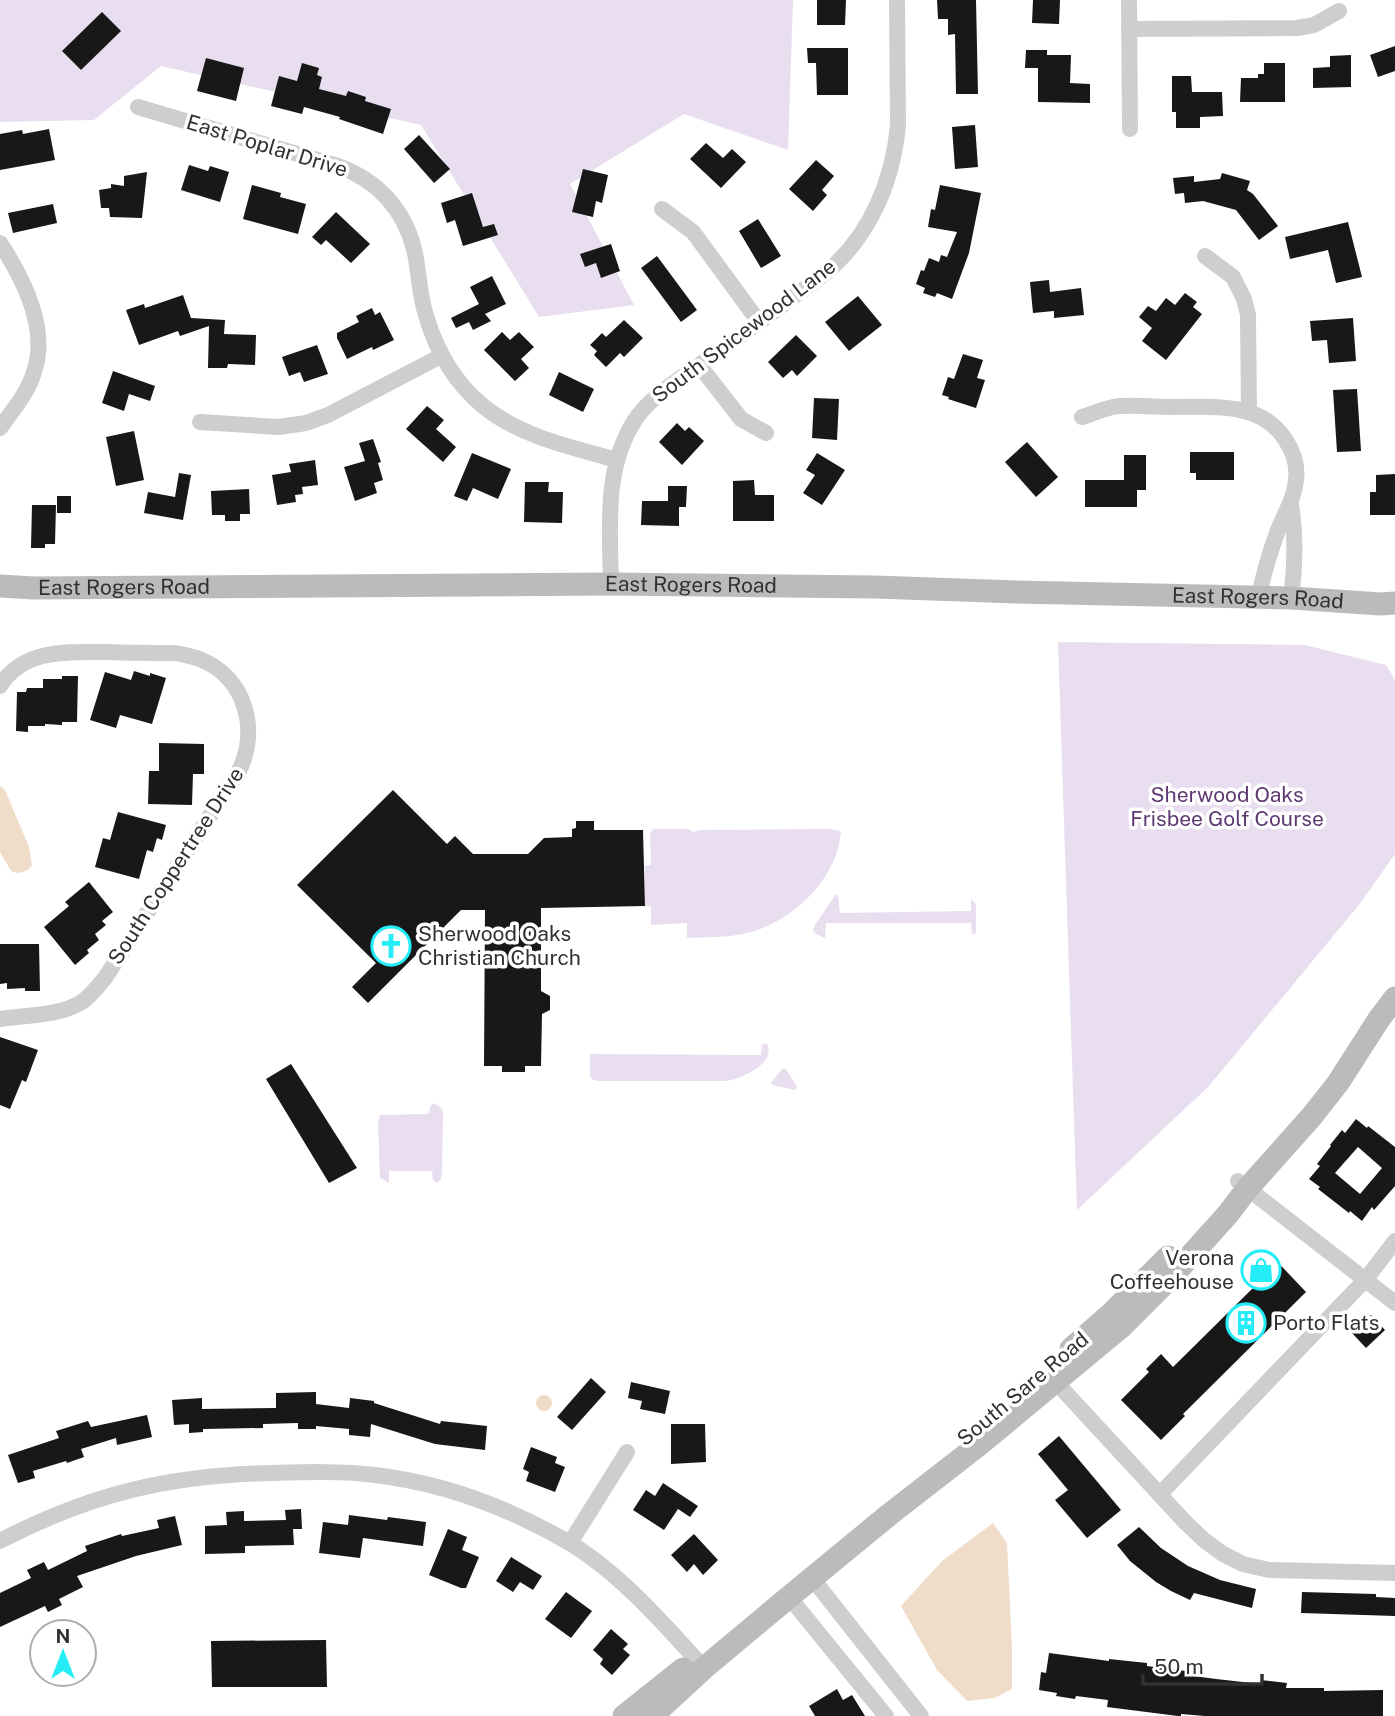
<svg xmlns="http://www.w3.org/2000/svg" width="1395" height="1716" viewBox="0 0 1395 1716" font-family="'Public Sans',sans-serif">
	<style>
		.green { fill: #e8deef }
		.water { fill: #f0ddc9 }
		.building { fill: #181818; fill-rule: evenodd }
		.lines { fill: none; stroke-linecap: round; stroke-linejoin: round }
		.minor { stroke: #cecece; stroke-width: 16 }
		.secondary { stroke: #bbb; stroke-width: 23 }
		.labels { text-anchor: middle; stroke-width: 7; stroke-linejoin: round; paint-order: stroke }
		.street-label { font-size: 21px; fill: #313131; stroke: #fff }
		.park-label { font-size: 21px; fill: #5e3972; stroke: #fff }
		.poi-label { font-size: 21px; fill: #313131; stroke: #fff; text-anchor: start }
	</style>
	<rect width="100%" height="100%" fill="#fff"/>
	<g class="green">
		<path d="M0,0H793L788,150L684,114L570,184L634,305L539,317L421,125L161,66L94,120L0,122Z"/>
		<path d="M1058,642L1305,645L1386,665L1395,680V854L1359,905L1208,1087L1077,1210Z"/>
		<path d="M653,829H689L693,832L699,830L829,829L837,830L841,832C837,880 792,922 747,933C728,938 707,937 687,938V923L651,925V907L645,906V866L651,865L650,833Z"/>
		<path d="M836,894L838,895L840,913L971,911V899L976,904V933L972,935L971,923H826L825,938L816,934L813,930L815,925Z"/>
		<path d="M762,1044H767C777,1063 741,1079 726,1081H599L593,1080L590,1076V1054L761,1055Z"/>
		<path d="M782,1069H786L797,1087L795,1090L773,1085L771,1083Z"/>
		<path d="M433,1103L440,1107L443,1111L442,1174L441,1179L437,1183L433,1180L432,1171H389V1183L380,1178L378,1124L380,1115L426,1114L429,1113L430,1107Z"/>
	</g>
	<g class="water">
		<path d="M0,786L5,790L29,847L32,865C28,872 18,875 11,871L0,852Z"/>
		<circle cx="544" cy="1403" r="8"/>
		<path d="M993,1523L1007,1543L1012,1647V1689L994,1698L967,1701L937,1670L901,1606L942,1561Z"/>
	</g>
	<g class="building">
		<path d="M817,0H846L845,25H817Z"/>
		<path d="M937,0H976L978,94H956L955,34L948,35V19H938Z"/>
		<path d="M1033,0H1060L1059,24L1032,23Z"/>
		<path d="M102,12L121,31L81,70L62,51Z"/>
		<path d="M1395,46V71L1378,77L1370,55Z"/>
		<path d="M807,48H848V95H817L816,63H808Z"/>
		<path d="M1026,50H1047V55H1071L1070,83L1090,84V103L1038,102V68H1025Z"/>
		<path d="M1351,55V87L1313,88V68L1330,67V56Z"/>
		<path d="M206,58L244,68L236,101L197,91Z"/>
		<path d="M302,63L319,68L317,75L322,77L319,89L346,96L348,91L366,97L365,101L391,109L383,134L339,119L340,117L304,107L302,114L271,106L279,76L297,81Z"/>
		<path d="M1264,63H1285V102H1240L1241,78H1258V74H1264Z"/>
		<path d="M1172,76H1191L1192,92H1222L1223,116L1200,117V128H1176V112H1172Z"/>
		<path d="M975,125L978,167L955,169L952,127Z"/>
		<path d="M49,129L55,160L0,170V134L22,130L23,134Z"/>
		<path d="M419,135L450,169L434,183L404,149Z"/>
		<path d="M706,143L723,158L732,149L746,162L721,188L690,159Z"/>
		<path d="M816,160L834,176L822,190L827,195L813,211L789,189Z"/>
		<path d="M189,165L208,171L210,166L229,172L220,202L181,190Z"/>
		<path d="M583,169L608,175L602,203L596,201L593,217L572,212Z"/>
		<path d="M147,172L142,218L110,217L109,208H101L99,190L111,188V184L124,186V176Z"/>
		<path d="M1222,173L1250,181L1247,190L1253,194L1278,226L1259,240L1236,210L1203,201L1185,203L1184,193L1175,194L1173,178L1194,176V182L1220,179Z"/>
		<path d="M252,185L281,193L280,197L306,204L298,234L243,219Z"/>
		<path d="M940,185L981,193L969,253L952,299L937,293L935,297L923,293L925,288L916,284L921,270L924,271L929,258L939,262L941,255L947,257L957,232L928,227L931,209L935,210Z"/>
		<path d="M472,193L483,227L494,224L498,235L463,246L455,220L447,223L441,203Z"/>
		<path d="M53,204L57,223L13,233L8,213Z"/>
		<path d="M336,212L370,244L351,263L326,240L321,245L312,237Z"/>
		<path d="M758,219L781,256L761,268L739,231Z"/>
		<path d="M1348,222L1362,277L1336,283L1328,250L1290,259L1285,237Z"/>
		<path d="M611,244L620,271L601,278L596,263L585,267L580,254Z"/>
		<path d="M657,256L697,310L681,322L641,268Z"/>
		<path d="M492,276L506,304L485,314L491,321L473,330L469,322L456,328L451,318L479,304L470,287Z"/>
		<path d="M1049,280L1050,292L1081,288L1084,315L1054,318V311L1033,313L1030,282Z"/>
		<path d="M1185,293L1197,302L1193,307L1202,314L1166,360L1142,341L1152,328L1139,317L1148,306L1156,311L1166,298L1175,305Z"/>
		<path d="M183,295L191,318L225,320L224,334L256,335L255,365L228,364L227,368H208L209,326L180,336L178,331L139,345L126,310L144,304L145,308Z"/>
		<path d="M858,296L882,325L849,351L825,322Z"/>
		<path d="M372,308L375,315L380,312L394,340L373,350L372,347L347,359L337,338V333L359,322L356,316Z"/>
		<path d="M1353,318L1356,361L1329,363L1327,340L1312,341L1310,321Z"/>
		<path d="M624,320L643,338L624,357L620,353L606,367L594,355L597,351L590,345L602,333L606,337Z"/>
		<path d="M502,332L510,340L519,332L534,347L521,359L529,368L515,381L484,350Z"/>
		<path d="M796,335L817,356L797,376L792,370L783,378L768,362Z"/>
		<path d="M317,345L328,374L304,382L300,372L289,376L282,357Z"/>
		<path d="M963,354L983,360L977,378L985,380L976,408L948,399L949,397L942,395L948,377L954,379Z"/>
		<path d="M113,371L155,386L150,401L129,394L124,411L102,403Z"/>
		<path d="M559,372L594,389L583,412L549,395Z"/>
		<path d="M1357,389L1361,451L1337,452L1333,390Z"/>
		<path d="M814,398L839,399L837,440L812,438Z"/>
		<path d="M427,406L444,420L436,429L456,447L443,462L406,429Z"/>
		<path d="M677,423L685,431L689,427L704,441L682,465L659,442Z"/>
		<path d="M134,431L144,480L116,486L106,437Z"/>
		<path d="M373,439L381,462L378,463L383,480L374,483L377,493L355,501L344,467L365,461L359,443Z"/>
		<path d="M1027,442L1058,477L1036,497L1005,462Z"/>
		<path d="M1190,452H1234V480H1196V473H1190Z"/>
		<path d="M472,453L511,469L498,499L473,488L467,501L454,496Z"/>
		<path d="M817,453L845,470L822,505L803,493L815,475L806,470Z"/>
		<path d="M1124,455H1146V490H1137V507H1085V480H1124Z"/>
		<path d="M315,460L318,485L302,487L303,494L295,495L296,502L277,505L272,475L291,472L289,464Z"/>
		<path d="M179,473L191,475L183,520L144,513L148,492L175,497Z"/>
		<path d="M1395,474V515H1370V492H1376V475Z"/>
		<path d="M754,480L755,495H774V521H733V481Z"/>
		<path d="M525,482H549L548,492H563L562,523L524,522Z"/>
		<path d="M668,486H687L686,507H679V526L641,525L642,501H668Z"/>
		<path d="M249,489L250,514H240V521H225V515H212L211,491Z"/>
		<rect x="57" y="496" width="14" height="17"/>
		<path d="M32,505H56L55,544H45V548H31Z"/>
		<path d="M134,671L150,676V673L166,678L152,724L120,715L116,728L90,720L105,672L131,680Z"/>
		<path d="M62,676H78L77,722H62V725L45,724V726H28V732L16,731L17,692H26L27,688H43V679H62Z"/>
		<path d="M159,743L204,744V774H193L192,805L148,804L149,771H159Z"/>
		<path d="M393,790L447,844L455,836L473,854H528L544,838L572,837V829L576,828V821H594V830H643L645,906L541,908V991L550,996V1010L542,1014L541,1066H525V1072H502V1066H484L485,910H461L368,1003L352,987L376,963L297,885Z"/>
		<path d="M118,812L166,825L162,840L157,838L153,852L147,850L139,879L95,867L103,838L110,840Z"/>
		<path d="M89,882L113,912L102,921L106,925L95,934L99,940L87,950L89,953L75,965L44,927L69,906L65,902Z"/>
		<path d="M0,944H39L40,991H25V988L7,989V983L0,984Z"/>
		<path d="M0,1037L38,1050L26,1082L22,1080L10,1109L0,1105Z"/>
		<path d="M291,1064L357,1168L329,1183L266,1079Z"/>
		<path d="M1356,1119L1367,1128L1368,1126L1395,1147V1186L1374,1210L1372,1207L1362,1221L1350,1211L1349,1213L1318,1189L1320,1187L1309,1179L1320,1166L1317,1164L1331,1146L1330,1145L1342,1130L1345,1133ZM1358,1147L1382,1168L1360,1194L1335,1173Z"/>
		<path d="M1268,1252L1306,1292L1183,1414L1185,1416L1161,1440L1121,1400L1149,1372L1146,1369L1161,1354L1173,1367L1255,1286L1244,1275L1255,1262Z"/>
		<path d="M1371,1315L1385,1330L1366,1348L1352,1333Z"/>
		<path d="M591,1378L606,1392L572,1430L557,1417Z"/>
		<path d="M631,1382L670,1391L665,1414L640,1409L642,1401L628,1398Z"/>
		<path d="M316,1392V1404L349,1408L350,1398L374,1401V1403L440,1424L441,1421L487,1426L485,1450L435,1444L371,1424L370,1437L349,1435V1429L316,1426V1429H298V1423L263,1424V1428L203,1429V1432L189,1433V1424L174,1425L172,1400L202,1398V1409L276,1408V1393Z"/>
		<path d="M147,1415L152,1437L117,1445L116,1438L81,1449L84,1457L67,1463L66,1461L33,1471L35,1478L18,1483L8,1455L59,1438L56,1431L88,1421L91,1427Z"/>
		<path d="M671,1424H705L706,1462L671,1464Z"/>
		<path d="M1059,1436L1121,1510L1087,1538L1055,1500L1068,1490L1038,1454Z"/>
		<path d="M531,1447L557,1457L555,1463L565,1467L555,1492L526,1481L529,1472L523,1469Z"/>
		<path d="M663,1483L698,1506L690,1517L678,1509L664,1530L633,1510L646,1490L655,1496Z"/>
		<path d="M301,1509L302,1529H293L294,1545L245,1546V1553L205,1554V1526L227,1525L226,1512L244,1511V1521L286,1520L285,1510Z"/>
		<path d="M349,1515L387,1520L388,1517L426,1522L423,1546L363,1538L360,1558L319,1553L323,1522L348,1525Z"/>
		<path d="M175,1516L182,1545L136,1556L77,1576L83,1587L59,1599L62,1605L48,1612L45,1606L0,1627V1593L31,1578L27,1570L44,1562L48,1570L87,1551L85,1546L121,1534L122,1536L159,1528L157,1520Z"/>
		<path d="M1139,1527L1161,1548L1188,1566L1220,1580L1256,1589L1252,1608L1194,1593L1190,1600L1171,1591L1156,1582L1130,1561L1117,1545Z"/>
		<path d="M448,1529L467,1537L462,1550L479,1557L466,1588H461L429,1575Z"/>
		<path d="M694,1534L718,1560L703,1575L694,1564L687,1572L671,1555Z"/>
		<path d="M511,1557L542,1576L533,1590L520,1582L513,1592L496,1581Z"/>
		<path d="M566,1592L592,1611L571,1638L545,1619Z"/>
		<path d="M1302,1592L1376,1594V1597L1395,1598V1616L1301,1613Z"/>
		<path d="M611,1629L628,1644L623,1649L630,1655L612,1675L600,1664L603,1659L593,1650Z"/>
		<path d="M326,1640L327,1687H212L211,1641Z"/>
		<path d="M1049,1653L1109,1661V1659L1147,1663V1666L1186,1671V1675L1216,1679L1261,1684V1680L1287,1683L1286,1688H1324V1691L1383,1690V1716H1205L1181,1714V1716H1178L1107,1707L1108,1700L1076,1696L1075,1699L1056,1696L1057,1693L1039,1690L1041,1672L1046,1673Z"/>
		<path d="M837,1689L843,1700L852,1695L865,1716H815L809,1706Z"/>
	</g>
	<g class="lines">
		<g class="minor">
			<path d="M1129,0L1130,129"/>
			<path d="M1129,29L1297,28L1314,25L1339,11"/>
			<path d="M138,107L338,166C377,180 404,209 414,249C419,270 419,292 425,312C435,348 454,382 483,406C521,437 571,447 617,460"/>
			<path d="M662,209L693,232L759,322"/>
			<path d="M0,243C23,278 49,329 34,372C28,393 12,411 0,428"/>
			<path d="M1205,256L1233,277L1244,299L1248,315L1249,412"/>
			<path d="M699,365L741,419L766,433"/>
			<path d="M1082,417C1092,414 1103,409 1113,407C1128,404 1156,407 1172,407C1212,407 1260,401 1285,439C1293,451 1298,465 1296,480C1294,500 1285,512 1278,530C1270,552 1263,574 1259,597"/>
			<path d="M200,422L279,427L306,423L328,415L441,356"/>
			<path d="M1291,505C1296,535 1295,567 1291,598"/>
			<path d="M611,584C610,528 603,466 637,417C645,405 657,396 668,387C706,360 744,334 781,306C797,294 813,283 828,271C871,234 893,180 898,125L897,0"/>
			<path d="M0,686C24,648 69,652 109,652C131,653 153,653 175,653C184,655 193,656 202,660C246,679 259,730 239,771L105,978C98,986 91,996 82,1002C59,1016 26,1015 0,1019"/>
			<path d="M1238,1181L1395,1303"/>
			<path d="M1056,1380L1064,1391L1185,1522L1204,1540L1223,1554L1243,1564L1269,1570L1395,1573"/>
			<path d="M1160,1494L1366,1279L1395,1241"/>
			<path d="M0,1541C92,1493 171,1475 274,1473C307,1472 342,1471 375,1475C443,1483 509,1508 568,1542C620,1573 664,1624 704,1668"/>
			<path d="M570,1543L627,1452"/>
			<path d="M812,1578L921,1716"/>
			<path d="M789,1597L886,1716"/>
		</g>
		<g class="secondary">
			<path id="s1" d="M0,586L33,588L611,584L875,587L1016,592L1291,598L1381,604L1395,603"/>
			<path d="M1071,1349L1112,1313L1168,1257"/>
			<path d="M624,1716L683,1669"/>
			<path d="M652,1716L704,1668L789,1597L890,1514L980,1444L1120,1328L1175,1273L1228,1214L1247,1189L1312,1116L1338,1083L1379,1019L1395,998"/>
		</g>
	</g>
	<defs>
		<g id="church-ring" transform="scale(2.0125)"><circle r="9.5" fill="#fff" stroke="#24edf7" stroke-width="1.5"/><path d="M-1.2-6h2.4v3.5h3.3v2.4h-3.3V6h-2.4V-.1h-3.3v-2.4h3.3Z" fill="#24edf7"/></g>
		<g id="shop-ring" transform="scale(2.0125)"><circle r="9.5" fill="#fff" stroke="#24edf7" stroke-width="1.5"/><path d="M-5-2.5h2.3a2.7 3.5 0 0 1 5.4 0H5L5.5 6h-11ZM-1.5-2.5h3a1.5 2.3 0 0 0-3 0Z" fill="#24edf7"/></g>
		<g id="building-ring" transform="scale(2.0125)"><circle r="9.5" fill="#fff" stroke="#24edf7" stroke-width="1.5"/><path d="M-4-6H4V6H1V3H-1V6H-4ZM-2.5-4.3h1.7v1.8h-1.7ZM.8-4.3h1.7v1.8H.8ZM-2.5-1h1.7V.8h-1.7ZM.8-1h1.7V.8H.8Z" fill="#24edf7"/></g>
	</defs>
	<g fill-rule="evenodd">
		<use href="#church-ring" x="391" y="946"/>
		<use href="#shop-ring" x="1261" y="1270"/>
		<use href="#building-ring" x="1246" y="1323"/>
	</g>
	<g class="labels">
		<g class="street-label">
			<text transform="translate(267 146) rotate(17)" y="7">East Poplar Drive</text>
			<text transform="translate(744 331) rotate(-37)" y="7">South Spicewood Lane</text>
			<text dy="7" stroke="none"><textPath href="#s1" startOffset="691">East Rogers Road</textPath></text>
			<text dy="7" stroke="none"><textPath href="#s1" startOffset="124">East Rogers Road</textPath></text>
			<text dy="7" stroke="none"><textPath href="#s1" startOffset="1258">East Rogers Road</textPath></text>
			<text transform="translate(176 866) rotate(-57)" y="7">South Coppertree Drive</text>
			<text transform="translate(1023 1389) rotate(-40)" y="7">South Sare Road</text>
		</g>
		<g class="park-label">
			<text x="1227" y="802">Sherwood Oaks<tspan x="1227" dy="24">Frisbee Golf Course</tspan></text>
		</g>
		<g class="poi-label">
			<text x="418" y="941">Sherwood Oaks<tspan x="418" dy="24">Christian Church</tspan></text>
			<text x="1234" y="1265" text-anchor="end">Verona<tspan x="1234" dy="24">Coffeehouse</tspan></text>
			<text x="1273" y="1330">Porto Flats</text>
		</g>
	</g>
	<g transform="translate(63 1653)"><circle r="33" fill="#ffffff" stroke="#adadad" stroke-width="2"/>
	<path d="M0-5L12 26L0 18L-12 26Z" fill="#24edf7"/>
	<text y="-10" font-size="19" font-weight="bold" text-anchor="middle" fill="#313131">N</text>
	</g>
	<path d="M1143 1674v10h119v-10" fill="none" stroke="#313131" stroke-width="3.5"/>
	<text x="1154" y="1674" font-size="21" fill="#313131" stroke="#ffffff" stroke-width="5" paint-order="stroke">50 m</text>
</svg>
